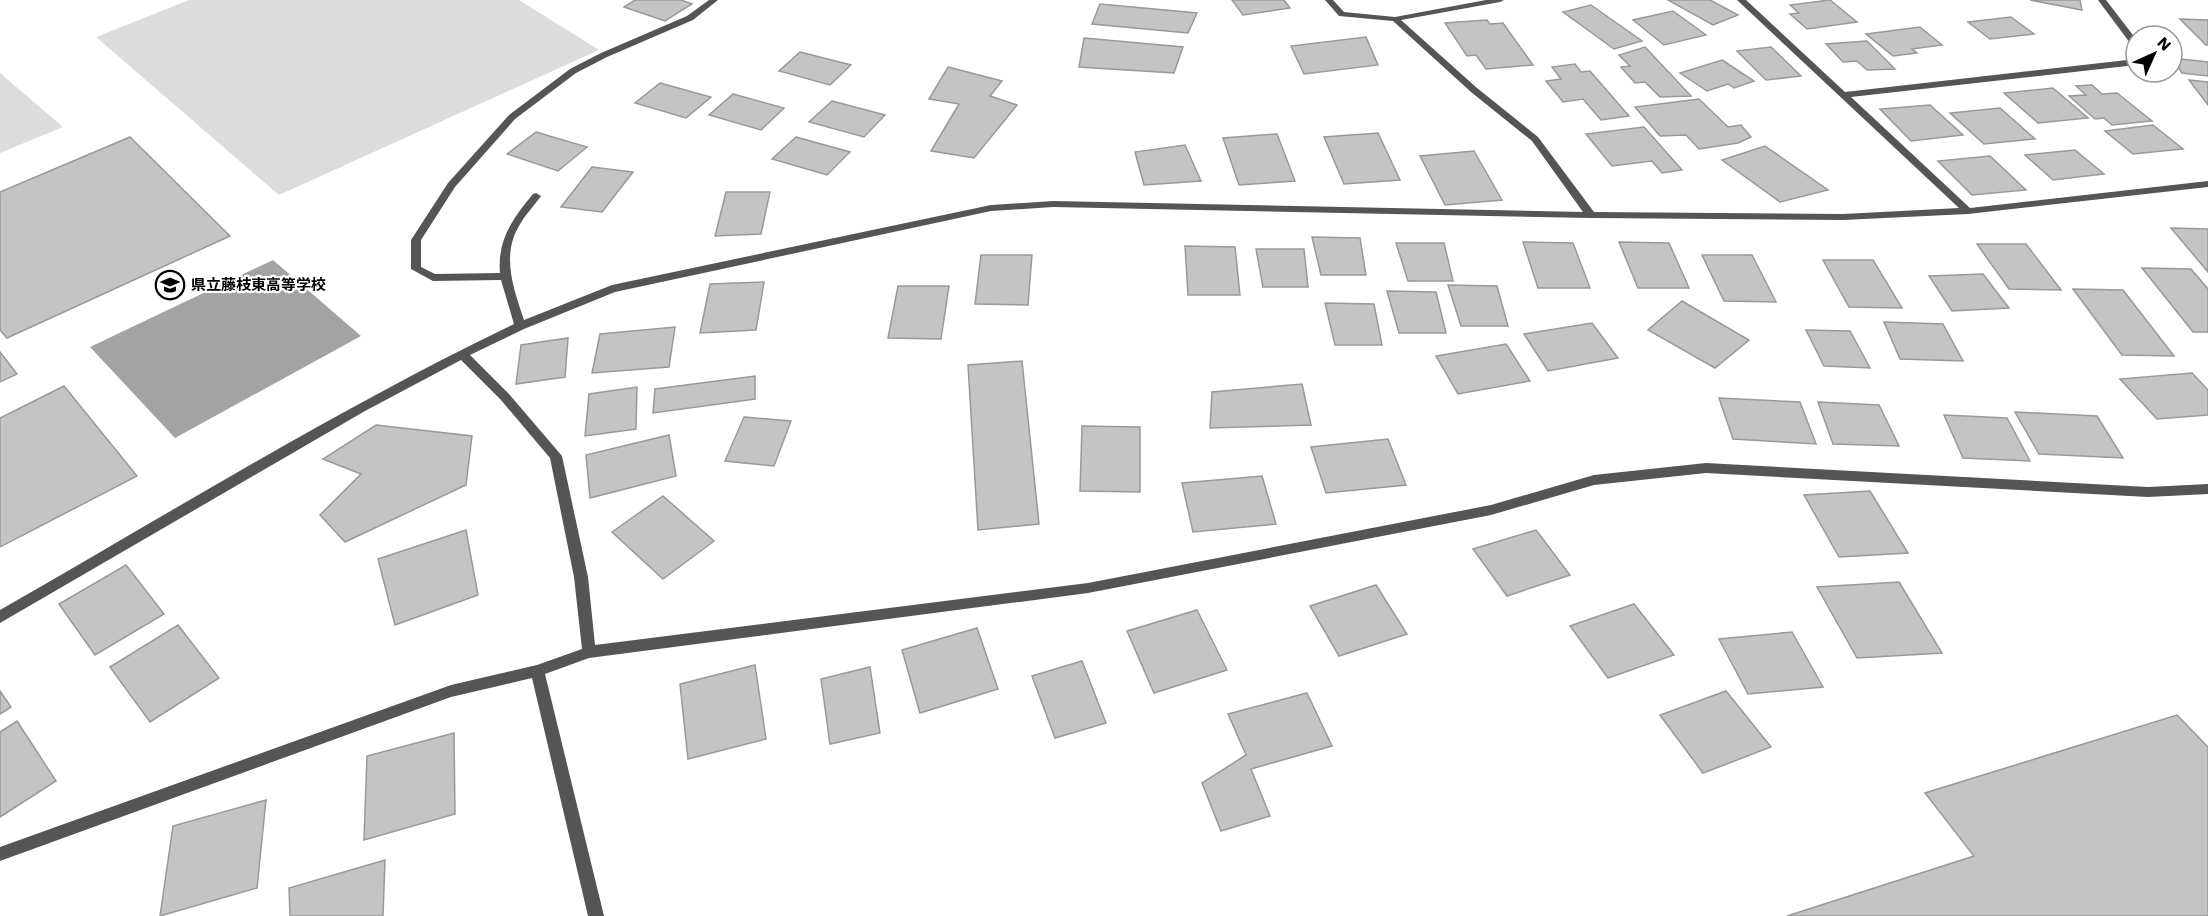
<svg xmlns="http://www.w3.org/2000/svg" width="2208" height="916" viewBox="0 0 2208 916" font-family="'Work Sans','Noto Sans JP',sans-serif">
	<style>
		.green { fill: #dcdcdc }
		.water { fill: #a3a3a3 }
		.building { fill: #c4c4c4; stroke: #999; stroke-width: 1.5 }
		.lines { fill: none; stroke-linecap: round; stroke-linejoin: round }
		.minor { fill: #555; fill-rule: evenodd }
		.labels { text-anchor: middle; stroke-width: 4.5; stroke-linejoin: round; paint-order: stroke }
		.poi-label { font-size: 15px; font-weight: bold; fill: #000; stroke: #fff; text-anchor: start }
	</style>
	<rect width="100%" height="100%" fill="#fff"/>
	<g class="green">
		<path d="M189,0H519L599,50L279,195L96,37Z"/>
		<path d="M0,73L63,127L0,153Z"/>
	</g>
	<path class="water" d="M273,260L361,336L175,438L90,347Z"/>
	<g class="building">
		<path d="M635,0H681L692,4L665,21L624,7Z"/>
		<path d="M1232,0H1284L1290,8L1243,15Z"/>
		<path d="M1668,0H1710L1738,15L1713,25Z"/>
		<path d="M1830,0L1857,22L1807,29L1790,14L1799,13L1790,5Z"/>
		<path d="M2030,0H2080L2082,10Z"/>
		<path d="M1100,4L1197,13L1188,33L1092,24Z"/>
		<path d="M1591,5L1642,41L1614,49L1563,12Z"/>
		<path d="M1673,11L1706,35L1664,45L1633,20Z"/>
		<path d="M2011,17L2034,34L1990,39L1968,22Z"/>
		<path d="M2180,19L2208,20V45H2206Z"/>
		<path d="M1487,20L1490,24L1503,23L1533,65L1486,69L1476,55L1467,56L1445,23Z"/>
		<path d="M1920,27L1942,45L1912,49L1917,53L1893,56L1866,34Z"/>
		<path d="M1366,37L1378,65L1304,74L1291,46Z"/>
		<path d="M1084,38L1183,47L1174,73L1079,67Z"/>
		<path d="M1867,41L1895,69L1867,70L1857,61L1843,62L1826,44Z"/>
		<path d="M1645,47L1691,96L1660,97L1645,82L1635,83L1621,67L1630,66L1619,55Z"/>
		<path d="M1771,47L1801,76L1766,80L1737,51Z"/>
		<path d="M800,52L851,65L830,85L779,71Z"/>
		<path d="M2172,58L2208,62V76L2182,73Z"/>
		<path d="M1722,60L1754,81L1734,88L1728,84L1707,91L1680,73Z"/>
		<path d="M1575,64L1581,72L1590,71L1629,116L1601,120L1583,99L1563,102L1546,81L1561,79L1552,67Z"/>
		<path d="M948,67L1002,81L990,96L1017,105L974,158L931,151L959,104L929,99Z"/>
		<path d="M2189,80L2208,82V105Z"/>
		<path d="M660,83L711,97L686,118L635,103Z"/>
		<path d="M2092,85L2102,94L2117,93L2152,121L2112,125L2104,118L2095,119L2069,96L2086,95L2076,86Z"/>
		<path d="M2053,88L2088,118L2038,123L2004,93Z"/>
		<path d="M733,94L784,108L761,130L709,115Z"/>
		<path d="M1699,99L1728,127L1741,125L1751,137L1738,143L1699,149L1686,135L1660,136L1635,107Z"/>
		<path d="M832,101L885,115L864,137L809,122Z"/>
		<path d="M1930,105L1963,135L1911,141L1880,109Z"/>
		<path d="M2000,108L2035,139L1984,144L1950,113Z"/>
		<path d="M2153,125L2183,149L2133,154L2105,131Z"/>
		<path d="M1644,127L1682,170L1662,173L1652,161L1612,166L1586,134Z"/>
		<path d="M536,132L587,147L558,171L507,154Z"/>
		<path d="M1378,133L1400,180L1344,184L1324,137Z"/>
		<path d="M1277,134L1295,181L1239,185L1223,138Z"/>
		<path d="M130,137L230,236L7,338L0,330V192Z"/>
		<path d="M796,137L850,152L827,175L772,159Z"/>
		<path d="M1185,145L1201,181L1144,185L1135,152Z"/>
		<path d="M1765,146L1828,190L1780,202L1722,160Z"/>
		<path d="M2075,150L2104,174L2053,180L2025,155Z"/>
		<path d="M1474,151L1502,200L1445,205L1420,156Z"/>
		<path d="M1990,156L2026,190L1972,195L1938,161Z"/>
		<path d="M592,167L633,172L602,212L561,207Z"/>
		<path d="M726,192H770L761,234L715,236Z"/>
		<path d="M2171,228L2208,229V272Z"/>
		<path d="M1312,237L1360,238L1366,275H1321Z"/>
		<path d="M1523,242L1573,243L1590,288H1538Z"/>
		<path d="M1619,242L1669,243L1689,288H1638Z"/>
		<path d="M1396,243H1444L1453,281H1408Z"/>
		<path d="M1977,244H2026L2061,290L2009,289Z"/>
		<path d="M1185,246L1235,247L1240,295H1188Z"/>
		<path d="M1256,249H1304L1308,287H1263Z"/>
		<path d="M981,255H1032L1028,305L975,304Z"/>
		<path d="M1702,255H1752L1776,302L1724,301Z"/>
		<path d="M1823,260H1873L1902,308L1849,307Z"/>
		<path d="M2142,268L2191,269L2208,289V332H2193Z"/>
		<path d="M1983,274L2009,308L1952,311L1929,276Z"/>
		<path d="M764,282L756,330L700,333L710,284Z"/>
		<path d="M1448,285L1497,286L1508,326H1461Z"/>
		<path d="M898,286H949L941,339L888,338Z"/>
		<path d="M2073,289L2123,290L2174,356L2122,355Z"/>
		<path d="M1387,291L1436,292L1446,333H1399Z"/>
		<path d="M1682,301L1749,340L1715,368L1648,330Z"/>
		<path d="M1325,303L1374,304L1382,345H1335Z"/>
		<path d="M1884,322L1943,324L1963,361L1900,359Z"/>
		<path d="M1592,323L1618,358L1548,371L1524,334Z"/>
		<path d="M675,327L669,367L592,373L600,334Z"/>
		<path d="M1806,330L1850,331L1870,368L1824,366Z"/>
		<path d="M568,338L565,377L516,384L521,345Z"/>
		<path d="M1506,344L1530,381L1458,394L1436,356Z"/>
		<path d="M0,352L17,374L0,382Z"/>
		<path d="M1022,361L1039,524L978,530L968,365Z"/>
		<path d="M2192,373L2208,390V415L2157,419L2120,379Z"/>
		<path d="M755,376V399L653,413L655,389Z"/>
		<path d="M1302,384L1311,425L1210,428L1212,392Z"/>
		<path d="M64,386L137,476L0,547V418Z"/>
		<path d="M637,387L636,429L585,436L589,394Z"/>
		<path d="M1719,398L1800,402L1816,444L1733,439Z"/>
		<path d="M1818,402L1879,405L1899,446L1833,444Z"/>
		<path d="M2015,412L2097,416L2123,458L2039,454Z"/>
		<path d="M1944,415L2007,418L2030,461L1963,458Z"/>
		<path d="M744,417L791,421L774,466L725,461Z"/>
		<path d="M376,425L472,436L466,485L345,542L320,515L361,474L323,459Z"/>
		<path d="M1082,426L1140,427V492L1080,491Z"/>
		<path d="M669,435L676,476L590,498L586,455Z"/>
		<path d="M1388,439L1406,485L1326,493L1311,447Z"/>
		<path d="M1262,476L1276,524L1193,532L1182,483Z"/>
		<path d="M1870,491L1908,553L1839,557L1804,495Z"/>
		<path d="M663,496L714,541L663,579L612,532Z"/>
		<path d="M466,530L478,595L395,625L378,559Z"/>
		<path d="M1536,530L1570,575L1507,596L1473,549Z"/>
		<path d="M126,565L164,614L95,655L59,604Z"/>
		<path d="M1899,582L1942,653L1857,658L1817,587Z"/>
		<path d="M1376,585L1407,634L1339,656L1310,606Z"/>
		<path d="M1634,604L1674,655L1608,678L1570,626Z"/>
		<path d="M1197,610L1227,670L1154,693L1127,631Z"/>
		<path d="M178,625L219,678L150,722L110,667Z"/>
		<path d="M977,628L998,689L920,713L902,650Z"/>
		<path d="M1792,632L1823,687L1748,694L1719,639Z"/>
		<path d="M1082,661L1106,723L1055,738L1032,676Z"/>
		<path d="M755,665L766,739L688,759L680,684Z"/>
		<path d="M870,667L880,733L830,744L821,679Z"/>
		<path d="M0,691L11,707L0,714Z"/>
		<path d="M1726,691L1771,747L1703,773L1660,715Z"/>
		<path d="M1307,693L1332,746L1251,769L1270,816L1221,831L1202,783L1246,755L1228,714Z"/>
		<path d="M2177,715L2208,747V916H1787L1974,856L1925,793Z"/>
		<path d="M17,721L56,781L0,817V732Z"/>
		<path d="M454,733L455,814L364,840L367,756Z"/>
		<path d="M266,800L257,888L160,916L173,826Z"/>
		<path d="M385,860L383,916H290L289,888Z"/>
	</g>
	<g class="lines">
		<g class="minor">
			<path d="M709,0H718L693,20L607,57L576,73L515,119L455,187L421,240V267L435,274L500,273C497,240 513,218 533,194L536,193L541,196C534,206 525,215 519,226C501,256 514,290 524,320L612,285L991,205L1053,201L1583,212L1532,141L1471,92L1393,21L1339,16L1325,0H1333L1344,12L1395,17L1486,0H1504L1500,2L1401,20L1477,88L1538,137L1594,212L1843,214L1959,208L1737,0H1746L1845,92L2136,59V65L1851,97L1970,208L2208,181V187L1968,214L1843,220L1591,218L1053,207L991,211L615,292L524,329L470,355L509,394L562,456L588,577L595,645L1088,583L1491,505L1594,475L1706,463L2148,487L2208,484V494L2148,497L1706,473L1594,485L1491,515L1088,593L589,658L545,674L604,916H588L532,678L451,697L0,861V847L451,685L537,665L582,649L574,577L550,458L501,400L461,360L365,411L0,623V610C170,513 337,409 514,324L501,280L433,281L411,269V240L448,183L509,115L570,69L601,53L687,16Z"/>
			<path d="M2098,0H2106L2136,39V48L2133,47Z"/>
		</g>
	</g>
	<defs>
		<g id="school-ring" transform="scale(1.5)"><circle r="9.5" fill="#fff" stroke="#000" stroke-width="1.5"/><path d="M0-5L7-2L0 1L-7-2ZM-4 1L0 2.5L4 1V4Q0 6-4 4Z" fill="#000"/></g>
	</defs>
	<g fill-rule="evenodd">
		<use href="#school-ring" x="170" y="285"/>
	</g>
	<g class="labels">
		<g class="poi-label">
			<text x="191" y="290">県立藤枝東高等学校</text>
		</g>
	</g>
	<g transform="translate(2154 54) rotate(45)"><circle r="28" fill="#ffffff" stroke="#999999" stroke-width="1.5"/>
	<path d="M0-4.5L10 22L0 15L-10 22Z" fill="#000000"/>
	<text y="-9" font-size="16" font-weight="bold" text-anchor="middle" fill="#000000">N</text>
	</g>
</svg>
